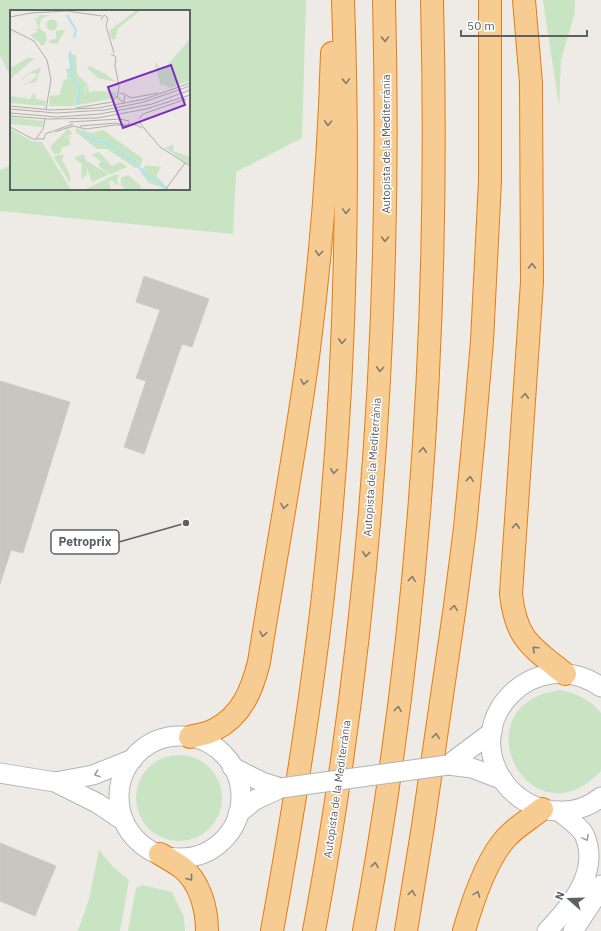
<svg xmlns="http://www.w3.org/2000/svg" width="601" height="931" viewBox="0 0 601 931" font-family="'IBM Plex Sans',sans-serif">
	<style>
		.green { fill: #c8e4c3 }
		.building { fill: #c9c5c1; stroke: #d2cbc3 }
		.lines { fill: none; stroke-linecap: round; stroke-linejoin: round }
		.secondary-casing { stroke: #b1b5b9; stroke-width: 21 }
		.highway-casing { stroke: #e47d0f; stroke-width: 24 }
		.secondary { stroke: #fff; stroke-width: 19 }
		.highway { stroke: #f6cc93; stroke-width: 22 }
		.secondary-bridge-casing { stroke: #b1b5b9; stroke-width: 21; stroke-linecap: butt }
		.secondary-bridge { stroke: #fff; stroke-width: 19 }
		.oneway { stroke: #827c70 }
		.oneway2 { stroke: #9da0a2 }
		.labels { text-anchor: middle; stroke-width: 3; stroke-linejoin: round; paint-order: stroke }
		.street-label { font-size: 11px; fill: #5c6164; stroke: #fff }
		.inset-river { fill: none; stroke: #a9e4fa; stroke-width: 2 }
		.inset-road { fill: none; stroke: #b0afad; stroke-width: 1 }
		.view { fill: #7b2cbf; fill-opacity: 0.15; stroke: #7b2cbf; stroke-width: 2 }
		.inset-edge { fill: none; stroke: #5c6164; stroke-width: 2 }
		.leader { fill: none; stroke: #5c6164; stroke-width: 1.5 }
		.callout-dot { fill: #5c6164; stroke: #fff; stroke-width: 1.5 }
		.callout { fill: #fff; stroke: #5c6164; stroke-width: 1.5 }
		.callout-label { font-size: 12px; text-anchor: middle; font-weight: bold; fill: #5c6164 }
	</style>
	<rect width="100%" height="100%" fill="#eeeae5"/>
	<g class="green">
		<path d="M0,0H306L302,138L236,172L233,234L0,211V170L11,165V189H189V11H11V78L0,55Z"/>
		<path d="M543,0H575V12L561,60L559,106Z"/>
		<path d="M560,690C578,694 589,699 601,713V771C530,847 456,705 560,690Z"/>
		<circle cx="179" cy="798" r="43"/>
		<path d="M99,850L113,867L129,880L120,931H78L89,899Z"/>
		<path d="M142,885L172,892L184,917L185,931H128L136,888Z"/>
	</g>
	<g class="building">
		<path d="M144,276L209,299L192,347L182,344L144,454L124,447L146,381L136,378L160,310L136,302Z"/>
		<path d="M0,381L70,402L23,553L11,550L0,584Z"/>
		<path d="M0,843L56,866L35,916L0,901Z"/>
	</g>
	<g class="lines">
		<g class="secondary-casing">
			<g id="secondary">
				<path d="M601,687C537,642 459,718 504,782C513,795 528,805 543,809C564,814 585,810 601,797"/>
				<circle cx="180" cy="797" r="61"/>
				<path d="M448,765L472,768L503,780"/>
				<path d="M448,765L492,732"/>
				<path d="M232,767L262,782L281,788"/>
				<path d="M0,773L55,782L97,803L124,821"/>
				<path d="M55,782L93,775L133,759"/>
				<path d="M238,814L255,800L281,788"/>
				<path d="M547,931C571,906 601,871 584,834C578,825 567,818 559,811"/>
				<path d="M573,931L596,896L601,885"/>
			</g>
		</g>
		<g class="highway-casing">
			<g id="highway">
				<path d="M524,0L531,83L532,282L511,594C516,640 531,646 565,674"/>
				<path d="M190,737C197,735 207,734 214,730C242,716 252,690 259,662C275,560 294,459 308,357C321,257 329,155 332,53"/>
				<path d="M160,854C167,858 174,862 181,867C200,881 207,909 207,931"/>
				<path d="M272,931C292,820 310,709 323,596C345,399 350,199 343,0"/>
				<path d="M314,931C371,625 392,311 384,0"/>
				<path d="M364,931C421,625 440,311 432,0"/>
				<path d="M406,931L423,826L455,606L465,528L474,434L482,341L490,181V0"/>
				<path d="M464,931C472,903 486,860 506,838C517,826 530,819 542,809"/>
			</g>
		</g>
		<use href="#secondary" class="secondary"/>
		<use href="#highway" class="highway"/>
		<g class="secondary-bridge-casing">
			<path id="secondary-bridge" d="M281,788L448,765"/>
		</g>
		<use href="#secondary-bridge" class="secondary-bridge"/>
	</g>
	<defs><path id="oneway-chevron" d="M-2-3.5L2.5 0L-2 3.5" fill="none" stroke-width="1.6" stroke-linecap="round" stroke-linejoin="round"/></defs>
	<g class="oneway">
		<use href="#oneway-chevron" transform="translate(385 39) rotate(88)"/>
		<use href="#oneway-chevron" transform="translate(346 81) rotate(88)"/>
		<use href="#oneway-chevron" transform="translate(328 123) rotate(93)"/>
		<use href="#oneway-chevron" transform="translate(346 211) rotate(92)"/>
		<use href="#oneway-chevron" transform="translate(385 239) rotate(91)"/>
		<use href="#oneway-chevron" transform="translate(319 253) rotate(95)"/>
		<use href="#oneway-chevron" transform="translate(532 266) rotate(-90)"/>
		<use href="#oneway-chevron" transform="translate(342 341) rotate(93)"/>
		<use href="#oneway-chevron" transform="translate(380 369) rotate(94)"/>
		<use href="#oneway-chevron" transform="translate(304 382) rotate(99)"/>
		<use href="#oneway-chevron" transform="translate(525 396) rotate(-86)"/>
		<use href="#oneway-chevron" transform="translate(423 450) rotate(-85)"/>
		<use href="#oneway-chevron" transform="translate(334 471) rotate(95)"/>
		<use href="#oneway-chevron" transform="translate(470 479) rotate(-84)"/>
		<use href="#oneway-chevron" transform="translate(284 506) rotate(99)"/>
		<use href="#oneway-chevron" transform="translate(516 526) rotate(-86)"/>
		<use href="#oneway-chevron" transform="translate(366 554) rotate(96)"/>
		<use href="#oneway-chevron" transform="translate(412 579) rotate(-84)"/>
		<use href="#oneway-chevron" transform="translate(454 608) rotate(-82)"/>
		<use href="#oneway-chevron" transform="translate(263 634) rotate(99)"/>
		<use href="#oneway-chevron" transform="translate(535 649) rotate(-137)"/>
		<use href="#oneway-chevron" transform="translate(398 709) rotate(-83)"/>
		<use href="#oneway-chevron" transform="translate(436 736) rotate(-82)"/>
		<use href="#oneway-chevron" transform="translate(375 865) rotate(-81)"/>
		<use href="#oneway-chevron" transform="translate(190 878) rotate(53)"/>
		<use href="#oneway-chevron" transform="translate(412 893) rotate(-81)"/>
		<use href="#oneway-chevron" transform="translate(477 894) rotate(-69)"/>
	</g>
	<g class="oneway2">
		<use href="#oneway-chevron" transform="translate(97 774) rotate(161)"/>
		<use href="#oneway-chevron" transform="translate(586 838) rotate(62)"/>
	</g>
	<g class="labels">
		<g class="street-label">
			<text transform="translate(386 144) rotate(-90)" y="4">Autopista de la Mediterrània</text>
			<text transform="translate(372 467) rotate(-86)" y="4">Autopista de la Mediterrània</text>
			<text transform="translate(337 789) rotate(-82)" y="4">Autopista de la Mediterrània</text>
		</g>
	</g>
	<g transform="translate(10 10)">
		<rect width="180" height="180" fill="#eeeae5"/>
		<path d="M127,0H131L108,18L105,30L101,28L99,21ZM28,5H41L32,8L29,15L31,20L35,22L37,30L33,36L20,25L28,22L25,19H29L26,11H28L23,9L28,8ZM36.5 15a5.5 5.5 0 1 1 11 0a5.5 5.5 0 1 1-11 0ZM55,20L47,34L39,33L40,30L46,29V21ZM180,29V71L159,78L155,75L151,76L145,54L147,53L150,60L154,59ZM58,44L66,45L67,64L76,73L75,90L77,75L78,73L79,83L83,81L106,82L105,88L63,96L67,83L62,96H39L40,86L49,85L54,70L58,69L56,59L60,58ZM18,48H25L0,69L2,62L0,58ZM79,56L94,63L106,72L88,68L79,60L77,57ZM31,57L26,72L13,75L20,72L28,64L20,63L12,70L11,69L19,63ZM24,82L26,89L36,91L35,96L0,93V86L20,89ZM0,107L33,111L32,117L0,114ZM59,118L62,124L54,128L63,126L57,130H60V135L51,138V143L44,144L40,137ZM66,118L81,123L93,120L129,146L133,149L130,156L125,158L97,139H87L66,122ZM0,119L22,131L32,132L61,180H0ZM164,134L163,141L180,147V155L155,138ZM89,142L102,156L110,152L117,157L101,164L95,161L88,155L91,151L81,145ZM73,144L76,150L77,165L71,169L72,154L64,148ZM48,145H54L52,150L60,165V173L44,147ZM77,151L88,158L99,164L82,172L76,156ZM136,155L151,157L146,166L160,180L139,173L130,161ZM104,165H109L107,170L109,176L101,170L99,172L101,180H74ZM118,165L130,175L131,180H119L112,173L118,180H116L111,175V168Z" fill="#c8e4c3"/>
		<path class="inset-river" d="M57,5L66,20L64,28M60,41L62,66L70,77L68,95M72,121L84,131L96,133L120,148L138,167L149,171L155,180"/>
		<path class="inset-road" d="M0,7L21,3L57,1L92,6M91,10L94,5L98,8L96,16L104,43M0,19L24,31L37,50L41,70L36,99M101,44L106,47L105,55L109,77L107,87L114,93M109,83L115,84L114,92M116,85L121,88L148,83M0,96L41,100L88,98L135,89L180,73M66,98L102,92L107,86M0,99L46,103L95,100L134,92L180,76M0,103L47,107L90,104L142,94L180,80M0,106L38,109L87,108L136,99L180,85M129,109L133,104L176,89M59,112L110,109L119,111M129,112L150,137L180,156M70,116L106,113L117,116L120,112M0,117L23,129H34L35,125M45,122L63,116L76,119L105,115H126L132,118M35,124L63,114M26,129L33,119L35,108M155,180L175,153"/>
		<path class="view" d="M161,55L175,95L113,118L98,77Z"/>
		<rect width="180" height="180" class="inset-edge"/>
	</g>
	<path class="leader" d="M186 523L119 542"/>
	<circle class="callout-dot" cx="186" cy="523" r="4"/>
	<rect class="callout" x="51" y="530" width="68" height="24" rx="4"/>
	<g class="callout-label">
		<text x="85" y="546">Petroprix</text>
	</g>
	<g transform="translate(569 899) rotate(290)" stroke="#ffffff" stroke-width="3" paint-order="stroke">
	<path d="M0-3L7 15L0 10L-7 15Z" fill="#5c6164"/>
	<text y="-6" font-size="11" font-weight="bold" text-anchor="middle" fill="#5c6164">N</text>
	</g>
	<path d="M461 30v6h126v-6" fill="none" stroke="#5c6164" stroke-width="2"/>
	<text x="467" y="30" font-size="12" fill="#5c6164" stroke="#ffffff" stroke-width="3" paint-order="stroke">50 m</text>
</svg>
